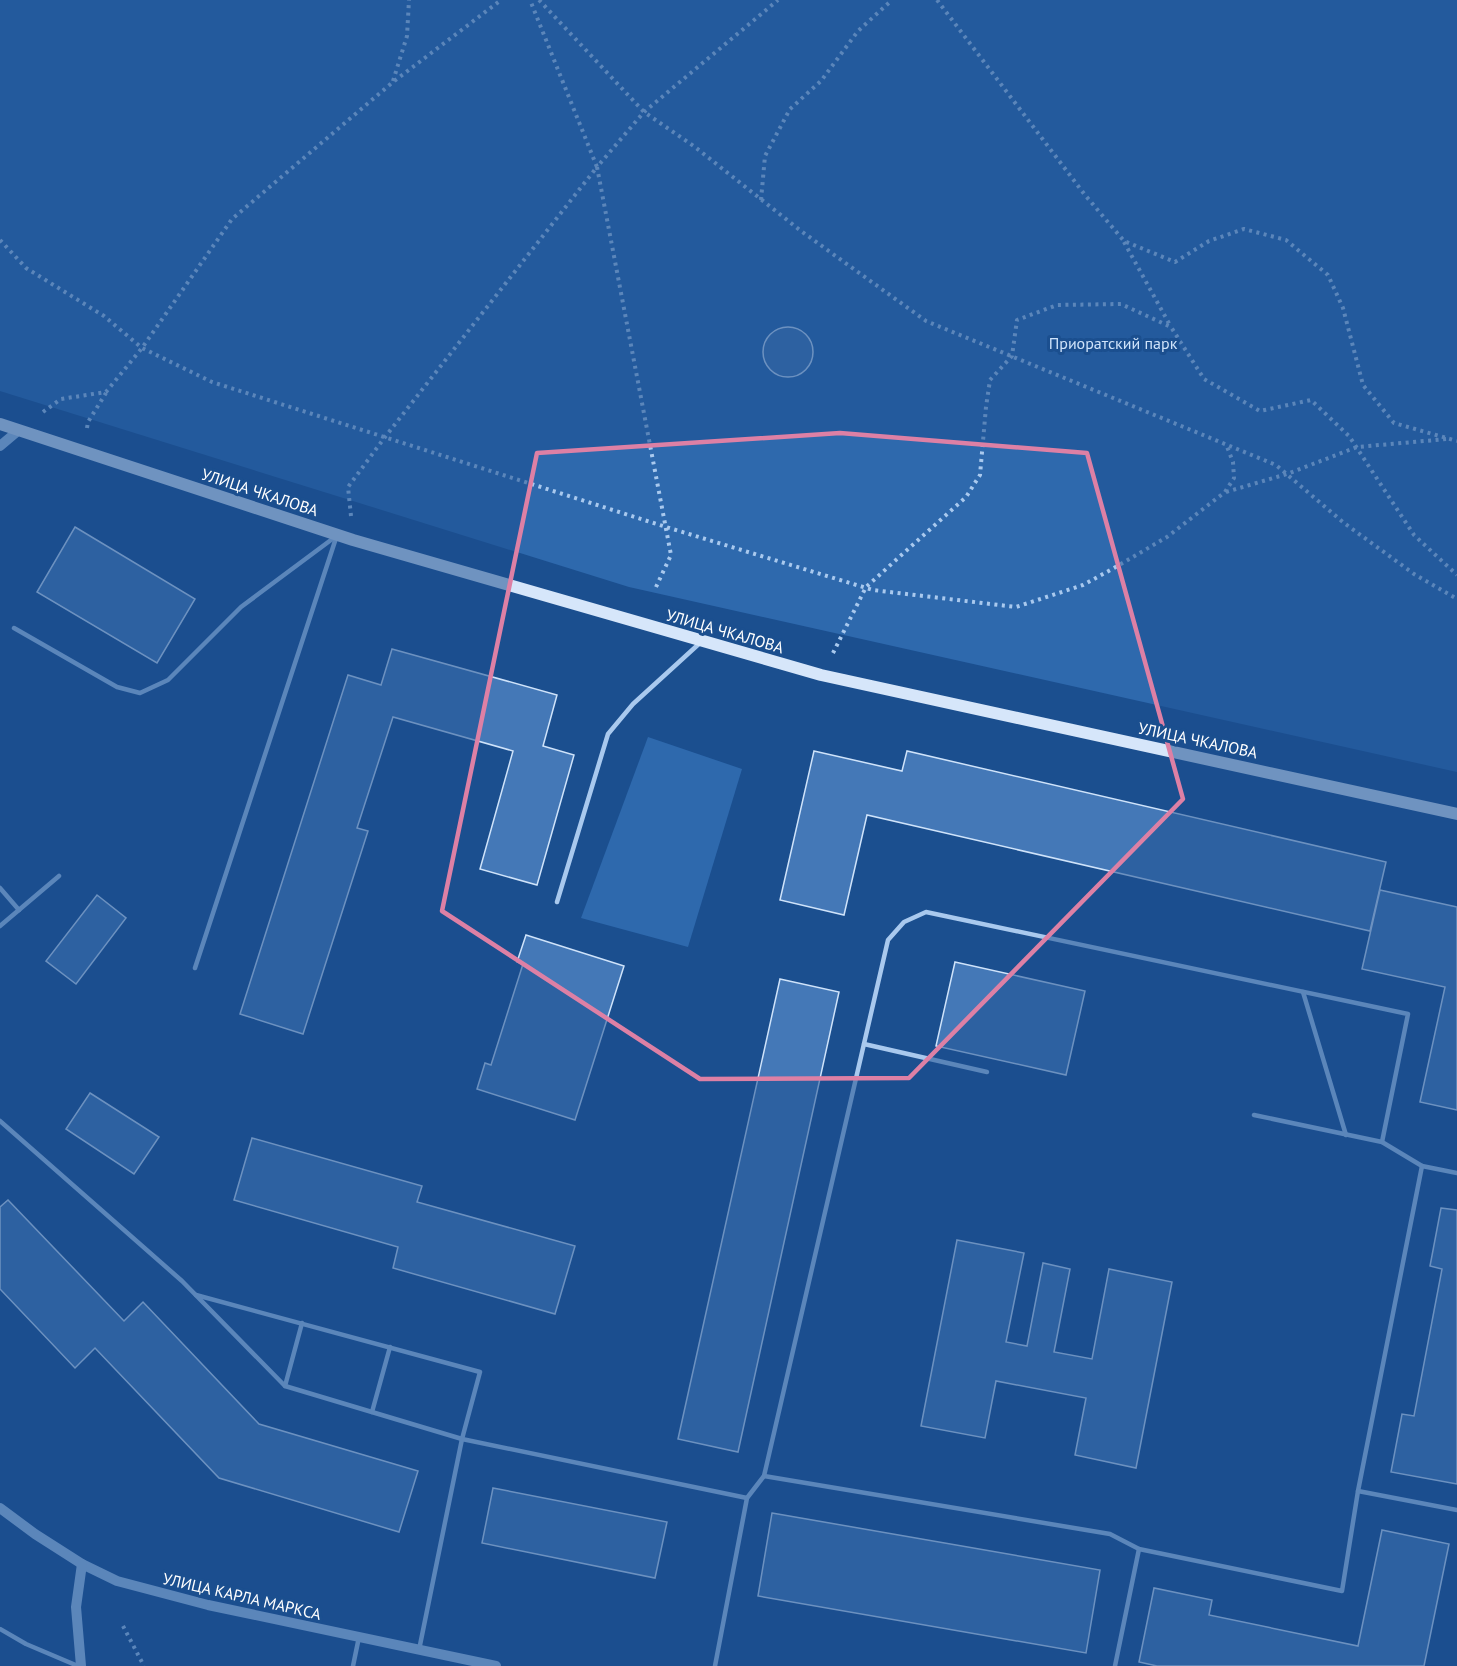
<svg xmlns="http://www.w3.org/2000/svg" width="1457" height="1666" viewBox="0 0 1457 1666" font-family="'PT Sans',sans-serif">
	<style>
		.green { fill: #2e69ad }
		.building { fill: #4478b7; stroke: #cfe3fa; stroke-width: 1.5 }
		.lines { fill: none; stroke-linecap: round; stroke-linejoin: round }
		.path { stroke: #a9c9ee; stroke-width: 4; stroke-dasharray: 3 4.5; stroke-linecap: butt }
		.service { stroke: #a9c9ee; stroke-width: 4.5 }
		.tertiary { stroke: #a9c9ee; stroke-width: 10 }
		.secondary { stroke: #d6e6fa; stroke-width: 12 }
		.marked { fill: none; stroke: #dd80a5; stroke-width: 4.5; stroke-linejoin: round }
		.labels { text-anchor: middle; stroke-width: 6; stroke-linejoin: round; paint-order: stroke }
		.park-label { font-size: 16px; fill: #cfe3fa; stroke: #1b4f8f }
		.street-label { font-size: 16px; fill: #fff; stroke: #1b4f8f }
	</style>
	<rect width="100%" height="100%" fill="#1b4f8f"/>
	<g class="green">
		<path d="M0,0H1457V772L629,587L0,391Z"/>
		<path d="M648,737L742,769L688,947L581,918Z"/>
	</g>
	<g class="building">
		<circle cx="788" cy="352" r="25"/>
		<path d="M75,527L195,599L157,663L37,592Z"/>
		<path d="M392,649L557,695L543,746L574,755L537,885L480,869L513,751L393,717L357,828L368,831L303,1034L240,1014L348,675L381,685Z"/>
		<path d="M814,751L902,771L907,751L1386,862L1370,931L867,815L844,915L780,900Z"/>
		<path d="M1380,890L1457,907V1110L1420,1102L1445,987L1362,969Z"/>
		<path d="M97,895L126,918L76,984L46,961Z"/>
		<path d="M526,935L624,966L575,1120L477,1089L485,1063L491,1065L523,964L517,962Z"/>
		<path d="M955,962L1085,991L1066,1075L936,1046Z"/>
		<path d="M780,979L839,992L738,1452L678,1439Z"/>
		<path d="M90,1093L159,1137L134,1174L66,1129Z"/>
		<path d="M252,1138L422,1186L417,1202L575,1246L555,1314L393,1268L398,1247L234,1200Z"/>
		<path d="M8,1200L124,1321L143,1302L259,1424L418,1471L399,1532L219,1478L95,1348L75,1368L0,1289V1207Z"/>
		<path d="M1441,1208L1457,1210V1484L1391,1472L1402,1414L1414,1416L1442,1269L1430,1266Z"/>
		<path d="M957,1240L1024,1253L1006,1342L1027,1346L1043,1263L1070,1269L1054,1352L1092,1359L1109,1269L1172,1282L1136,1468L1075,1455L1086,1398L996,1381L985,1438L921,1426Z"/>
		<path d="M493,1488L667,1522L655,1578L482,1543Z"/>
		<path d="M772,1513L1100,1570L1086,1653L758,1596Z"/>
		<path d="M1382,1530L1449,1544L1424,1666H1157L1139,1662L1154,1588L1212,1600L1209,1615L1358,1646Z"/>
	</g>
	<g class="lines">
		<g class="path">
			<path d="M539,0L644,112L695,147L801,231L926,321L1276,465L1344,523L1414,574L1457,599"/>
			<path d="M937,0L1085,195L1124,241L1175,262L1209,241L1244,229L1286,240L1328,275L1343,308L1363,385L1394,423L1457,441"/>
			<path d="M393,81L407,36L409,0"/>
			<path d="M761,200L765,156L790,109L821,81L858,31L892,0"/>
			<path d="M0,240L26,268L104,316L142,348L212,382L666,527L873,590L1016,607L1083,585L1114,568L1167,537L1225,492L1234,478L1233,462L1226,444"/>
			<path d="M1124,242L1171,327"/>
			<path d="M43,412L61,399L106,392L142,348L232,219L393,82L501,0"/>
			<path d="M87,428L88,422L106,393"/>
			<path d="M1226,492L1287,474L1357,447L1447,439"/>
			<path d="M351,516L348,487L385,437L597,167L530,0"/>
			<path d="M656,587L671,555L597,167L644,112L778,0"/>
			<path d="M833,653L866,587L966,497L980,475L986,407L990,380L1012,356L1017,320L1057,305L1121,304L1171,327L1204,379L1260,411L1311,400L1349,436L1414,535L1457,575"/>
			<path d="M123,1626L144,1666"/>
		</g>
		<g class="service">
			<path d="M14,628L117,687L140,693L168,680L241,607L335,537"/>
			<path d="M0,888L19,910"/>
			<path d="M557,902L608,734L633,704L701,642"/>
			<path d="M0,926L59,876"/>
			<path d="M195,968L337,535"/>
			<path d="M1303,992L1346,1135"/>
			<path d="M864,1044L987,1072"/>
			<path d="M1254,1115L1382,1142L1422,1166"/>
			<path d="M0,1121L182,1281L285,1386L462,1439L747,1498"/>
			<path d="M1457,1173L1422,1166L1358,1491L1457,1510"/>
			<path d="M196,1295L480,1372L462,1439L419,1650"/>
			<path d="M285,1386L302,1323"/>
			<path d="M372,1412L390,1347"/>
			<path d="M764,1476L1110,1534L1139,1549L1342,1591L1358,1491"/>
			<path d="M0,1629L26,1644L78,1666"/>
			<path d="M353,1666L359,1637"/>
			<path d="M715,1666L747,1498L764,1476L888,940L904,922L926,912L1408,1014L1382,1142"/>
			<path d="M1115,1666L1139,1549"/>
		</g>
		<g class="tertiary">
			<path d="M0,446L19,430"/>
			<path d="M0,1508L35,1534L82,1564L117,1581L208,1605L496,1666"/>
			<path d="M81,1666L76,1607L82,1564"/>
		</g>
		<path class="secondary" d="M0,424L353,540L821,675L1457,814"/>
	</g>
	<path d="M0 0H1457V1666H0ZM840,433L1087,453L1183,799L909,1078L700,1079L442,911L537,453Z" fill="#1b4f8f" fill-opacity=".55" fill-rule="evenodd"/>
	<path class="marked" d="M840,433L1087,453L1183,799L909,1078L700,1079L442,911L537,453Z"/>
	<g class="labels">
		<g class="park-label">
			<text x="1113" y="349">Приоратский парк</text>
		</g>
		<g class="street-label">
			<text transform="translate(260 492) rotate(18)" y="6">УЛИЦА ЧКАЛОВА</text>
			<text transform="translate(725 631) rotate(16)" y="6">УЛИЦА ЧКАЛОВА</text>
			<text transform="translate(1198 740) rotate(12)" y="6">УЛИЦА ЧКАЛОВА</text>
			<text transform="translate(242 1596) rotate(13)" y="6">УЛИЦА КАРЛА МАРКСА</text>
		</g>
	</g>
</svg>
